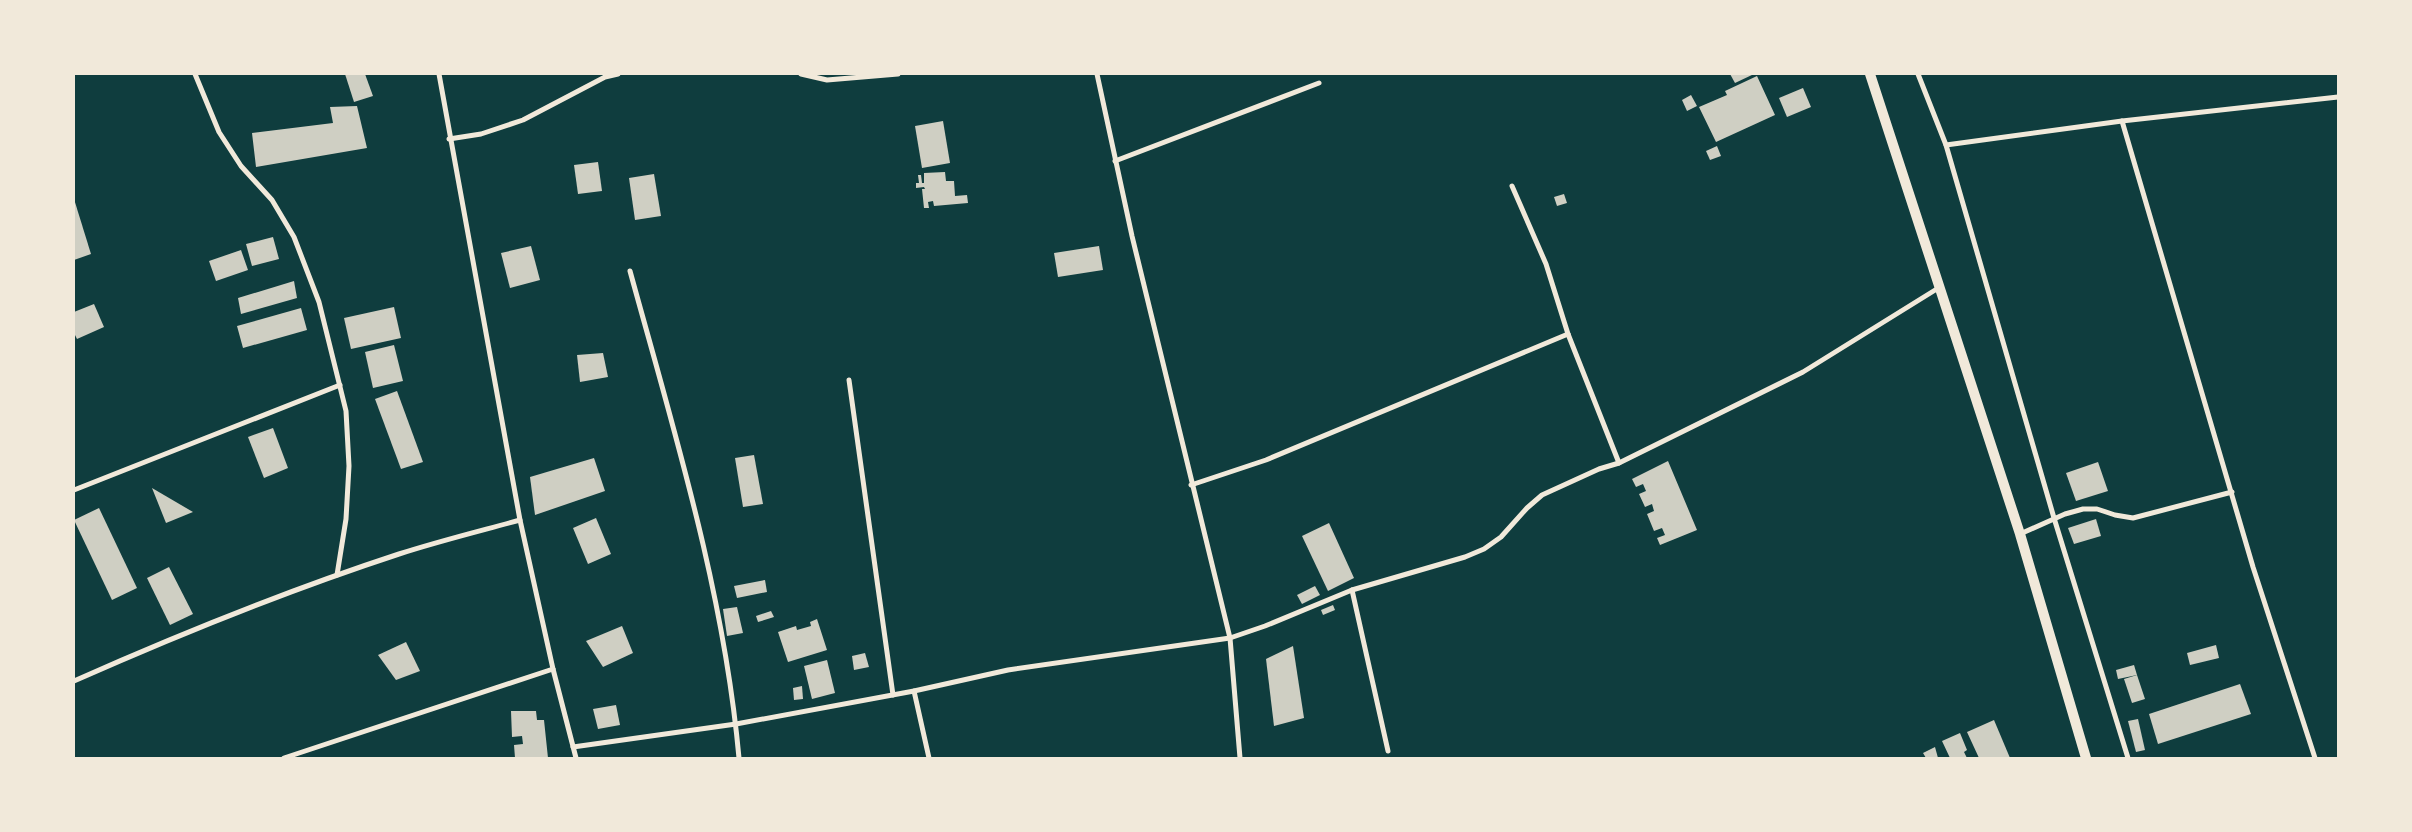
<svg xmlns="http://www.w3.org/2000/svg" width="2412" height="832" viewBox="0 0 2412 832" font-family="'Space Grotesk',sans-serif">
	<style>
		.building { fill: #cfcfc3 }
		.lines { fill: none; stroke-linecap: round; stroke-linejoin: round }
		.minor { stroke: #f1e9da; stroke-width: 5 }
		.secondary { stroke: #f1e9da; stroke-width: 10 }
	</style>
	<rect width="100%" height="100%" fill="#0f3d3e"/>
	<g class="building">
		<path d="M345,74H365L373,96L354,102Z"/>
		<path d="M1730,74H1754L1735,83Z"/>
		<path d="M1757,76L1775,115L1716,142L1699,107L1727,95L1725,91Z"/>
		<path d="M1803,88L1811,107L1787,117L1779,98Z"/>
		<path d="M1691,95L1697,106L1687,111L1682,100Z"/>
		<path d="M357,106L367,148L256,167L252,133L333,123L330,107Z"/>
		<path d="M943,121L950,163L922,168L915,126Z"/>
		<path d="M1717,146L1721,156L1710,160L1706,151Z"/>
		<path d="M598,162L602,191L578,194L574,165Z"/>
		<path d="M945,172L946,181H954L955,196L967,195L968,203L934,206L933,201L928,202L929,208H924L922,189H925L924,187L916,188V183H919L918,175H921L922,183H924V173Z"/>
		<path d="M654,174L661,216L635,220L629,178Z"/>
		<path d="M1564,194L1567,203L1557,206L1554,197Z"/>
		<path d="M74,199L91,254L74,260Z"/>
		<path d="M273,237L279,259L252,266L246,244Z"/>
		<path d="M531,246L540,280L510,288L501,253Z"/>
		<path d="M1099,246L1103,270L1058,277L1054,253Z"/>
		<path d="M241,250L248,270L216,281L209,261Z"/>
		<path d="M294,281L297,298L241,314L238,298Z"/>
		<path d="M94,304L104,327L77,339L74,333V312Z"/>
		<path d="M394,307L401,338L351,349L344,318Z"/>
		<path d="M301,308L307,330L243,348L237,326Z"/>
		<path d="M394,345L403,381L373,388L365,352Z"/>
		<path d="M603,353L608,377L580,382L577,355Z"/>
		<path d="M397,391L423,462L401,469L375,399Z"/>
		<path d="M273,428L288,468L264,478L248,437Z"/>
		<path d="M754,455L763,504L743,507L735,458Z"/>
		<path d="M594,458L605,491L535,515L530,477Z"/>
		<path d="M1668,461L1697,530L1660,545L1657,538L1665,535L1662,528L1654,531L1647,514L1654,511L1652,504L1645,507L1639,494L1646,491L1643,484L1636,487L1632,479Z"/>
		<path d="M2098,462L2108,491L2076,501L2066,473Z"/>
		<path d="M152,488L193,512L166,523Z"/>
		<path d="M99,508L137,588L112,600L74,520Z"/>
		<path d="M596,518L611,554L588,564L573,528Z"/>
		<path d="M2096,519L2101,536L2074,544L2068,528Z"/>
		<path d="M1329,523L1354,578L1328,591L1302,536Z"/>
		<path d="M169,567L193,614L170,625L147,578Z"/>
		<path d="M765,580L767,592L737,598L734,586Z"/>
		<path d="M1315,586L1320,595L1302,604L1297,595Z"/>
		<path d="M1333,605L1335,610L1323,615L1321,610Z"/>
		<path d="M737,607L743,633L727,636L723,609Z"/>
		<path d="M771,611L774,617L758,622L756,616Z"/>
		<path d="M817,619L827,650L788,662L778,632L796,626L797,630L811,626L810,622Z"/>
		<path d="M622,626L633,653L603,667L586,641Z"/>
		<path d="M406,642L420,671L396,680L378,655Z"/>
		<path d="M2216,645L2219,658L2190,665L2187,653Z"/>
		<path d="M1293,646L1304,718L1274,726L1266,659Z"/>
		<path d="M865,653L869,667L854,670L852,656Z"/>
		<path d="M827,660L835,693L812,699L804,666Z"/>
		<path d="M2134,665L2137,675L2118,679L2116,670Z"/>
		<path d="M2137,675L2145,699L2132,703L2124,679Z"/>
		<path d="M2240,684L2251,714L2158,744L2149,714Z"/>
		<path d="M802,686L803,699L794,700L793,688Z"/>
		<path d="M616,705L620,725L598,729L593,709Z"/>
		<path d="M511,711H536L537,720H544L548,758H515L514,745L523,744L522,736L512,737Z"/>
		<path d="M2138,719L2145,750L2136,752L2128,721Z"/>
		<path d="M1994,720L2010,758H1979L1967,732Z"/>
		<path d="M1960,733L1967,750L1964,752L1967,758H1950L1942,741Z"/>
		<path d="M1935,747L1938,758H1926L1923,753Z"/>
	</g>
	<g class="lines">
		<g class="minor">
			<path d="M195,74L219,132L241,166L272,200L294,237L319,302L346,411L349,466L346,519L337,575"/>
			<path d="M439,74L520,520L553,669L576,758"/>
			<path d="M801,74L827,80L898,74"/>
			<path d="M1097,74L1132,236L1230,638L1240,758"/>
			<path d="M1918,74L1946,145L2054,518L2128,758"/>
			<path d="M2122,121L2253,567L2315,758"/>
			<path d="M449,139L481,134L523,120L605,77L618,74"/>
			<path d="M1946,145L2122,121L2338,97"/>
			<path d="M1115,161L1319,83"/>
			<path d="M1512,186L1546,264L1568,334L1619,463"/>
			<path d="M630,271C674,431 724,592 739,758"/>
			<path d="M849,380L893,695"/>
			<path d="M1191,485L1266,460L1568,334"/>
			<path d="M74,490L340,385"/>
			<path d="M2020,534L2065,514L2083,509H2097L2115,515L2133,518L2232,492"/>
			<path d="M1352,590L1388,751"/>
			<path d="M74,681C180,634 289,590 399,554C439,541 480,531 520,520"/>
			<path d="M914,691L929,758"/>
			<path d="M573,747L736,724L914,691L1008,670L1230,638L1265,626L1352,590L1465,557L1484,549L1501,537L1527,508L1542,495L1599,469L1619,463L1803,372L1940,287"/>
			<path d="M284,758L553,669"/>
		</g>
		<path class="secondary" d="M1870,74L2020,534L2086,758"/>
	</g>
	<rect width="2412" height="832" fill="none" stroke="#f1e9da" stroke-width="150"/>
</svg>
